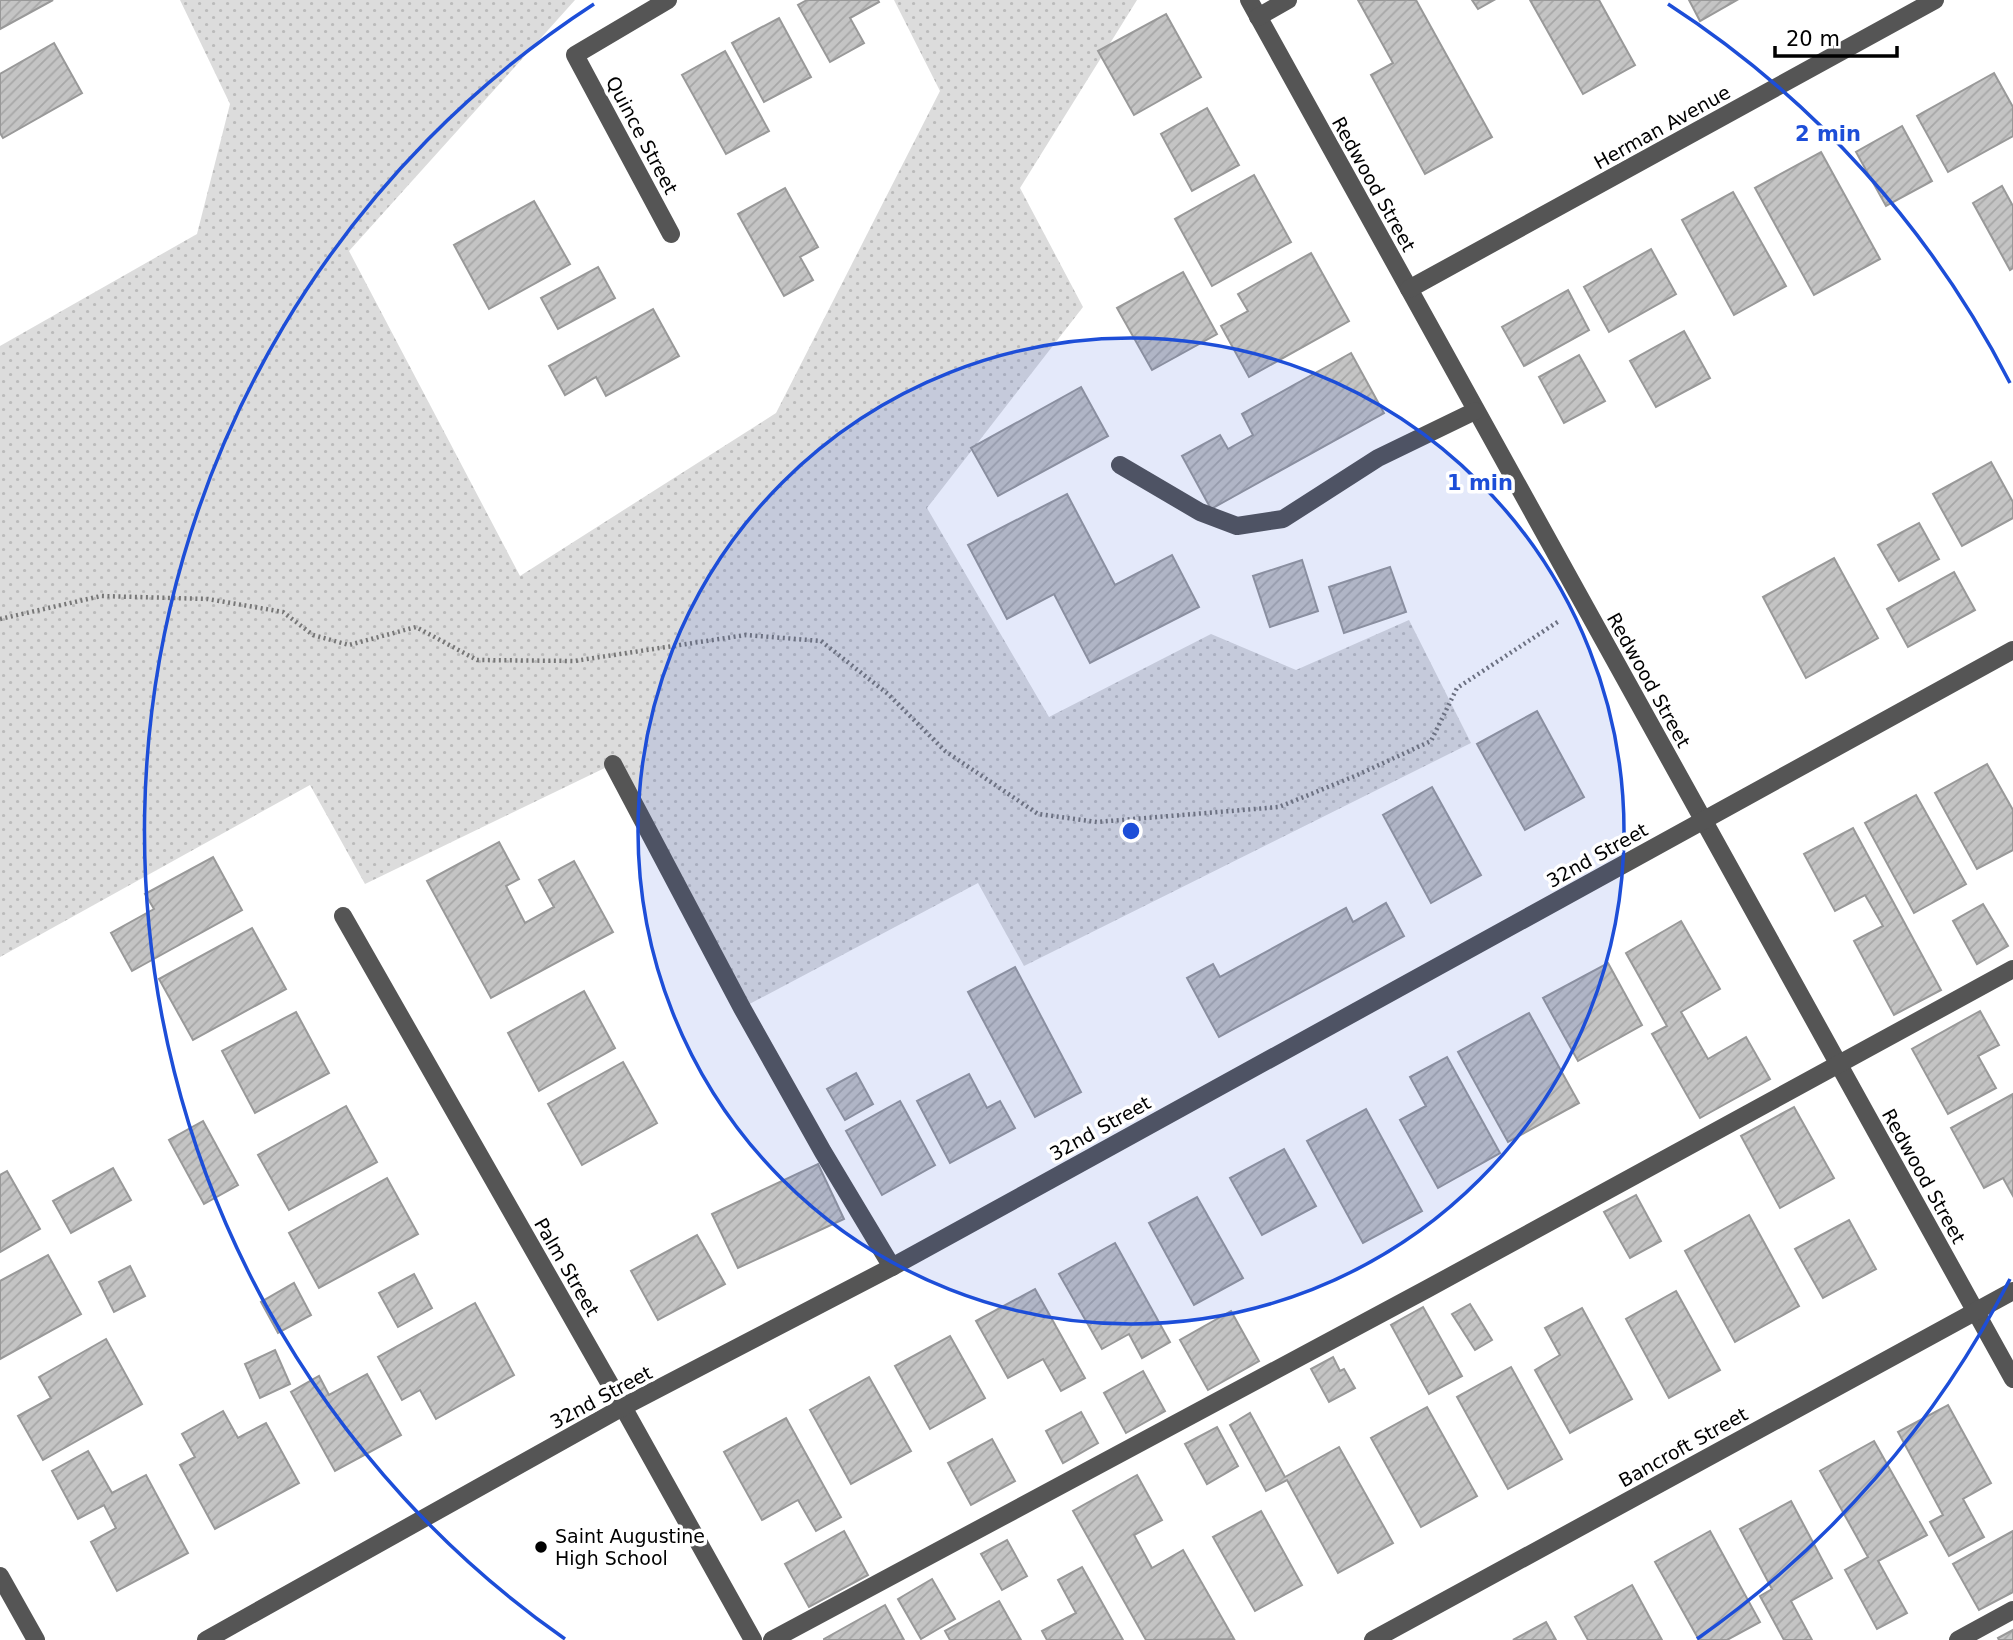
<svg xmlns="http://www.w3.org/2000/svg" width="2013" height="1640" viewBox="0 0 2013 1640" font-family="'DejaVu Sans',sans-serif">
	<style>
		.grass { fill: url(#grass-dots) }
		.building { fill: url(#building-hatch); stroke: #999; stroke-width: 2 }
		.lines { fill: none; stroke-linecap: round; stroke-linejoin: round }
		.path { stroke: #777; stroke-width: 4.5; stroke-dasharray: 2 3.5; stroke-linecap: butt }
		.minor { stroke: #555; stroke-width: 18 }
		.ring { fill: none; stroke: #1d4ed8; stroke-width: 3.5 }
		.poi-dot { fill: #000; stroke: #fff; stroke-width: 2.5 }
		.labels { text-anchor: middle; stroke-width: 7; stroke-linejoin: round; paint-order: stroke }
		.street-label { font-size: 19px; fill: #000; stroke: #fff }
		.poi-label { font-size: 19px; fill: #000; stroke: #fff; text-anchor: start }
		.centre { fill: #1d4ed8; stroke: #fff; stroke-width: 3.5 }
		.ring-label { font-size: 21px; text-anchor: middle; font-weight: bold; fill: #1d4ed8; stroke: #fff; stroke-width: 7; stroke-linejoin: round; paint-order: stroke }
	</style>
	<defs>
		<pattern id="grass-dots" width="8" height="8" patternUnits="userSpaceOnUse" patternTransform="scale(1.75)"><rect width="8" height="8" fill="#dcdcdc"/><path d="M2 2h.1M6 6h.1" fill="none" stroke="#bbb" stroke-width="1.8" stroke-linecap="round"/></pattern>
		<pattern id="building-hatch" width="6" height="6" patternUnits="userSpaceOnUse" patternTransform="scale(1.75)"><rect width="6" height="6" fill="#c4c4c4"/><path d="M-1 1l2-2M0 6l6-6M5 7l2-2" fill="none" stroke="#a7a7a7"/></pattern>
	</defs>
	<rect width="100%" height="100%" fill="#fff"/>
	<path class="grass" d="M180,0H575L349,251L520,576L776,413L940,91L894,0H1137L1020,188L1083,307L927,508L1049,717L1211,634L1296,670L1409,620L1471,743L1024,966L978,883L742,1008L613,764L365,884L310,785L0,957V346L197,234L230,104Z"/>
	<g class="building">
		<path d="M0,0H53L0,29Z"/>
		<path d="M807,0H878L879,2L850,18L864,43L830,62L798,5Z"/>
		<path d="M1358,0H1416L1492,137L1425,174L1371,75L1393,63Z"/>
		<path d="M1472,0H1494L1478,9Z"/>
		<path d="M1530,0H1599L1635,65L1583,94Z"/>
		<path d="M1689,0H1737L1700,21Z"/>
		<path d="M1166,14L1201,77L1134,115L1098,51Z"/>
		<path d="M779,18L811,77L764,102L732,43Z"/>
		<path d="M54,43L82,93L3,138L0,133V74Z"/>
		<path d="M725,51L769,131L726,154L682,75Z"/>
		<path d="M1994,73L2013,107V136L1948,172L1917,116Z"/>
		<path d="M1207,108L1239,165L1192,191L1161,134Z"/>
		<path d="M1902,126L1932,181L1886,206L1856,152Z"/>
		<path d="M1821,152L1880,259L1814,295L1755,188Z"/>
		<path d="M1254,175L1291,242L1212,286L1175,219Z"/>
		<path d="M2002,186L2013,206V268L2010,270L1973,203Z"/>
		<path d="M785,188L818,247L800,257L813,280L784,296L738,214Z"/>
		<path d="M1733,192L1786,286L1734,315L1682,220Z"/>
		<path d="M534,201L570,264L489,309L454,245Z"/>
		<path d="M1651,249L1676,294L1609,332L1584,287Z"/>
		<path d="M1311,253L1349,321L1249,377L1221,326L1248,311L1238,294Z"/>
		<path d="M598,267L615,298L558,329L541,298Z"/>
		<path d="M1183,272L1217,334L1152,370L1117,308Z"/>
		<path d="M1568,290L1589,330L1524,366L1502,327Z"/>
		<path d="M653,309L679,356L606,396L596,377L565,395L549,366Z"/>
		<path d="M1684,331L1710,378L1656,407L1630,361Z"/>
		<path d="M1351,353L1384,413L1211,509L1182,456L1220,435L1228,449L1253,435L1242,414Z"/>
		<path d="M1579,355L1605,401L1564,423L1539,377Z"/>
		<path d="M1081,387L1108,436L998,496L971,448Z"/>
		<path d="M1991,462L2013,502V518L1962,546L1933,494Z"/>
		<path d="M1067,494L1115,585L1172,555L1199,607L1090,663L1054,594L1007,619L968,545Z"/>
		<path d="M1919,523L1939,559L1899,581L1878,545Z"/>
		<path d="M1834,558L1878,638L1806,678L1763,597Z"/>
		<path d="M1302,560L1318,611L1270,627L1253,576Z"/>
		<path d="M1390,567L1406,612L1344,633L1329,587Z"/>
		<path d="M1954,572L1975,610L1908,647L1887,609Z"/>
		<path d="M1537,711L1584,797L1525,830L1477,744Z"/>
		<path d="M1987,764L2013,810V850L1977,869L1935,793Z"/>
		<path d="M1432,787L1481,875L1431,903L1383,815Z"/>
		<path d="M1916,795L1966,884L1914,913L1865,823Z"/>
		<path d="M1853,828L1941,990L1894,1015L1854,941L1883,926L1865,895L1835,911L1804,854Z"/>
		<path d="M499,842L519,879L506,886L525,923L554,907L539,880L574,861L613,932L491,998L427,881Z"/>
		<path d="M213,857L242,910L132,971L111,933L154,909L145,894Z"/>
		<path d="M1386,903L1404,936L1219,1037L1187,978L1213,964L1220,977L1346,908L1353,922Z"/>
		<path d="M1983,904L2008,946L1977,964L1953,921Z"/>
		<path d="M1681,921L1720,989L1681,1012L1708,1059L1746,1037L1770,1079L1700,1118L1652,1034L1667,1026L1626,953Z"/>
		<path d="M252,928L286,989L193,1040L159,979Z"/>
		<path d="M1608,963L1642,1025L1578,1061L1543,998Z"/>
		<path d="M1015,967L1081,1092L1035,1117L968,992Z"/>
		<path d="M584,991L615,1048L539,1091L508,1033Z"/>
		<path d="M1980,1011L1999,1045L1978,1056L1996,1088L1948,1114L1912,1049Z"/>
		<path d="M296,1012L329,1073L255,1113L222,1051Z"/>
		<path d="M1529,1013L1579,1103L1508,1142L1458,1052Z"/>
		<path d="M1447,1057L1500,1153L1438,1188L1400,1120L1426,1106L1410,1077Z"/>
		<path d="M623,1062L657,1123L582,1165L548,1104Z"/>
		<path d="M856,1073L873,1104L845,1120L827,1089Z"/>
		<path d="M969,1074L987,1108L1000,1101L1015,1128L950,1163L917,1101Z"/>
		<path d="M2013,1094V1196L2003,1178L1984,1188L1951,1128Z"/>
		<path d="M900,1101L935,1165L882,1195L846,1131Z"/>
		<path d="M346,1106L377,1162L289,1210L258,1155Z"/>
		<path d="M1794,1107L1834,1178L1780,1208L1741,1136Z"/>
		<path d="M1366,1109L1422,1211L1363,1243L1307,1141Z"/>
		<path d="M203,1121L238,1185L204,1204L169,1140Z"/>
		<path d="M1284,1149L1316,1206L1262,1235L1230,1178Z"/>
		<path d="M818,1164L844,1219L738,1268L712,1214Z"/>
		<path d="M113,1168L131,1200L71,1233L53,1201Z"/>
		<path d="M7,1171L40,1229L0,1252V1175Z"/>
		<path d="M387,1178L418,1234L319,1288L289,1233Z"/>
		<path d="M1636,1195L1661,1241L1630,1258L1604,1212Z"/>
		<path d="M1197,1197L1243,1278L1194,1305L1149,1223Z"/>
		<path d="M1749,1215L1799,1306L1735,1342L1685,1251Z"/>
		<path d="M1849,1220L1876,1269L1823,1298L1795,1249Z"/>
		<path d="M697,1235L725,1284L658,1320L631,1271Z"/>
		<path d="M1115,1243L1170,1342L1142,1358L1129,1334L1102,1349L1059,1274Z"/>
		<path d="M48,1255L81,1314L0,1359V1281Z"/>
		<path d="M130,1266L145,1296L114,1312L99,1282Z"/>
		<path d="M414,1274L432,1308L398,1327L379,1293Z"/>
		<path d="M294,1283L311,1315L278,1333L261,1302Z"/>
		<path d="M1035,1289L1085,1378L1061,1391L1043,1359L1008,1378L976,1321Z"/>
		<path d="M1676,1291L1720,1370L1669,1398L1626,1319Z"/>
		<path d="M475,1303L514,1375L436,1419L420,1390L402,1400L378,1357Z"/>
		<path d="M1470,1304L1492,1340L1475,1350L1452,1314Z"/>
		<path d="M1423,1307L1462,1376L1429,1394L1391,1325Z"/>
		<path d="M1582,1308L1632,1399L1570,1433L1535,1370L1560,1355L1545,1328Z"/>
		<path d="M1231,1311L1259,1361L1208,1390L1180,1340Z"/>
		<path d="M950,1336L985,1398L930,1429L895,1366Z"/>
		<path d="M106,1339L142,1404L43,1460L18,1416L51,1398L39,1377Z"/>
		<path d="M275,1350L290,1384L260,1398L245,1364Z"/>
		<path d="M1333,1357L1340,1371L1344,1369L1355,1388L1329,1402L1311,1369Z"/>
		<path d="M1511,1367L1562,1459L1508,1489L1457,1397Z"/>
		<path d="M1143,1371L1165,1411L1126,1433L1104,1393Z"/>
		<path d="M367,1374L401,1435L335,1471L291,1392L319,1376L329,1395Z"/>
		<path d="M869,1377L911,1451L851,1484L810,1410Z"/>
		<path d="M1948,1405L1991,1483L1963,1499L1984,1537L1949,1556L1930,1522L1943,1515L1898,1432Z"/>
		<path d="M1427,1407L1477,1496L1421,1527L1371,1438Z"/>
		<path d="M223,1411L238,1438L266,1423L299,1483L215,1529L180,1465L195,1457L182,1434Z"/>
		<path d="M1081,1412L1098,1443L1063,1463L1046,1431Z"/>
		<path d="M1250,1413L1285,1477L1339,1447L1393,1543L1338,1573L1287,1480L1266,1491L1230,1425Z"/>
		<path d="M786,1418L841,1517L816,1531L798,1500L762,1520L724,1452Z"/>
		<path d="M1217,1427L1238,1466L1207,1484L1185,1444Z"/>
		<path d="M992,1439L1015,1481L971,1505L948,1463Z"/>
		<path d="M1874,1441L1927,1535L1878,1561L1907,1613L1877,1629L1845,1570L1868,1557L1820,1471Z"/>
		<path d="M88,1451L112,1493L146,1475L188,1553L117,1591L91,1542L116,1528L104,1505L78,1519L52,1471Z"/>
		<path d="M1137,1475L1162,1520L1134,1535L1152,1568L1183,1550L1234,1639L1146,1640L1073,1511Z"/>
		<path d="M1791,1501L1832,1578L1791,1601L1812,1640H1784L1760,1596L1772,1589L1740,1529Z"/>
		<path d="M1261,1511L1302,1585L1255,1611L1213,1537Z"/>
		<path d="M844,1531L868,1575L809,1607L785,1564Z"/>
		<path d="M1710,1531L1760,1622L1727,1640H1699L1655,1562Z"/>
		<path d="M2013,1531V1592L1979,1610L1953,1564Z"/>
		<path d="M1007,1540L1027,1576L1002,1590L981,1554Z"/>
		<path d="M1082,1567L1123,1640H1047L1042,1631L1076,1613L1058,1580Z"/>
		<path d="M932,1579L955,1619L921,1639L898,1599Z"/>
		<path d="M1632,1585L1662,1640H1588L1575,1617Z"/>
		<path d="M999,1601L1021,1640H950L945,1631Z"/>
		<path d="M885,1605L904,1640H824V1639Z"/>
		<path d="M1546,1622L1556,1640H1513Z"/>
		<path d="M2013,1630V1640H1999L1998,1638Z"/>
	</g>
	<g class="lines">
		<path class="path" d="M0,619L101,596L208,599L283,612L313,635L349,645L416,627L477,660L574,661L746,635L821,641L888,694L945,751L1038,814L1097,822L1279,807L1355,776L1431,741L1457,688L1559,621"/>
		<g class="minor">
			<path d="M668,0L575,55L671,234"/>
			<path d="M1249,0L2013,1379"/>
			<path d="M1258,17L1288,0"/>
			<path d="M1409,289L1935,0"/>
			<path d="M1120,465L1200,512L1237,526L1283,519L1378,458L1475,411"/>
			<path d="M613,764L742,1008L823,1152L892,1267"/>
			<path d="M343,916L623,1407L753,1640"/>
			<path d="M0,1576L36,1640"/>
			<path d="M206,1640L623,1407L892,1267L2013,650"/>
			<path d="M772,1640L1427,1289L2013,969"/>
			<path d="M1373,1640L2013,1291"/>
			<path d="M1958,1640L2013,1610"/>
		</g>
	</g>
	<circle cx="1131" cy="831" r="493" fill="#1d4ed8" fill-opacity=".12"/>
	<g class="ring">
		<circle cx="1131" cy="831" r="493"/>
		<path d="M2010 1279A986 986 0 0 1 1697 1639M565 1639A986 986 0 0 1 594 4M1668 4A986 986 0 0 1 2010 383"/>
	</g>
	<circle class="poi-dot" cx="541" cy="1547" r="7"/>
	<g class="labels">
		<g class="street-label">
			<text transform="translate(1662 127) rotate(-29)" y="7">Herman Avenue</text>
			<text transform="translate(642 135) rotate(62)" y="7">Quince Street</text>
			<text transform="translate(1374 184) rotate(61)" y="7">Redwood Street</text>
			<text transform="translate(1649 680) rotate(61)" y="7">Redwood Street</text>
			<text transform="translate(1597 855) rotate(-29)" y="7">32nd Street</text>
			<text transform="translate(1100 1128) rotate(-29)" y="7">32nd Street</text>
			<text transform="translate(1924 1176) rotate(61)" y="7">Redwood Street</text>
			<text transform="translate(567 1267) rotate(60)" y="7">Palm Street</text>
			<text transform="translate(601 1397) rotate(-28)" y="7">32nd Street</text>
			<text transform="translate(1683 1447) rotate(-29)" y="7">Bancroft Street</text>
		</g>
		<g class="poi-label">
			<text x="555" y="1543">Saint Augustine<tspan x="555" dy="22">High School</tspan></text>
		</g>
	</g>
	<circle cx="1131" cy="831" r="10" class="centre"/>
	<g class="ring-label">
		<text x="1828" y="141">2 min</text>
		<text x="1480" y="490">1 min</text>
	</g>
	<path d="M1775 46v10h122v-10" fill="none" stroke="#000000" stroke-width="3.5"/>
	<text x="1786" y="46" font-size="21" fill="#000000" stroke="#ffffff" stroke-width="5" paint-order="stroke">20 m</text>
</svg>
